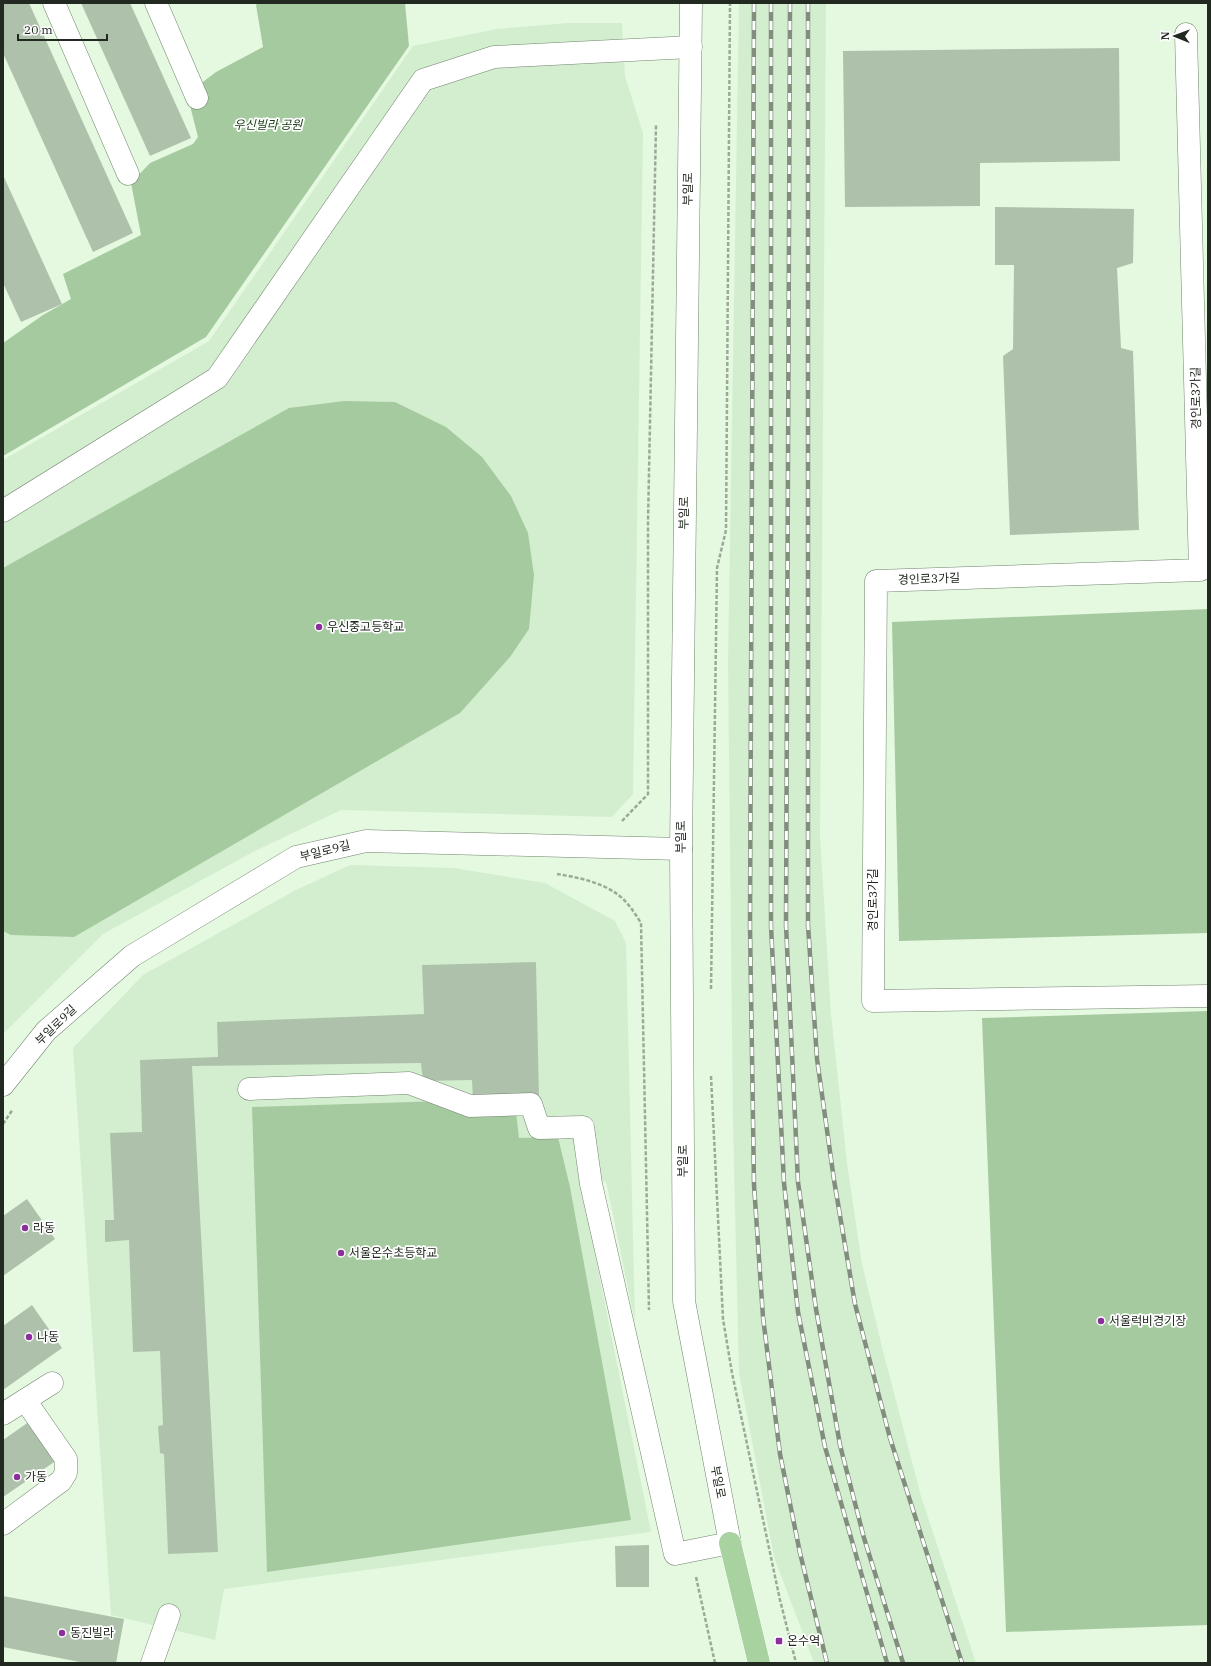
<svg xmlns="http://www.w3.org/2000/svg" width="1211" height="1666" viewBox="0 0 1211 1666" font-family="'IBM Plex Serif','Noto Sans KR',serif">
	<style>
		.built { fill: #d3eecf }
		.green { fill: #a6ca9f }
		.building { fill: #aec2ab }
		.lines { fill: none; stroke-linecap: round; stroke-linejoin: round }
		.minor-casing { stroke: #71846e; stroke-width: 23 }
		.major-casing { stroke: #fff; stroke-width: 23 }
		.path { stroke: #9aaa97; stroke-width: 2.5; stroke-dasharray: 4 2; stroke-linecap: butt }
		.minor { stroke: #fff; stroke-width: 22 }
		.major { stroke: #a8d3a1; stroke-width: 22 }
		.rail-casing { stroke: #818e7e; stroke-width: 4.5 }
		.rail { stroke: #fff; stroke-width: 3; stroke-dasharray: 9; stroke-linecap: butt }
		.poi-dot { fill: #8a2f9b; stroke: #fff; stroke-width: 1.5 }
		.labels { text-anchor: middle; stroke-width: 3.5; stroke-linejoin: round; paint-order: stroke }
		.park-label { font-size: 12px; font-style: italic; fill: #153910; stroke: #fff }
		.street-label { font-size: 12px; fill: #222920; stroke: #fff }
		.poi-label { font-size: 12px; fill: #222920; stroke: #fff; text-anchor: start }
	</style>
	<rect width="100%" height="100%" fill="#e4f9e0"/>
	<g class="built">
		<path d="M739,3H826L820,836L831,1014L847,1163L862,1264L883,1351L921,1496L976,1663H814L774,1557L739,1373L733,1125L728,662Z"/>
		<path d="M568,23H622L625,76L643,133L633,794L612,817L341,810L253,852L103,934L3,1034V460L209,341L413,46L497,29Z"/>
		<path d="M350,865L454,868L545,883L615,921L626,943L635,1322L606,1181L581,1185L651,1532L224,1589L215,1640L111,1615L73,1048L143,975L296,890Z"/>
	</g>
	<g class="green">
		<path d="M258,3H405L409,46L206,337L3,456V343L43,315L71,299L63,274L141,235L131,183L150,163L193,144L198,137L187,94L216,72L263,47L256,5Z"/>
		<path d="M344,401L395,402L446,427L482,457L511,496L528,533L534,575L529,629L510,657L460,713L74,937L11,935L3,931V568L289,408Z"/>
		<path d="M1208,609V933L899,941L892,622Z"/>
		<path d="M1208,1011V1625L1006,1632L982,1018Z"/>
		<path d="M443,1101L516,1112L519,1138L558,1137L570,1187L631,1520L267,1572L252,1107Z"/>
	</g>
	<g class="building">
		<path d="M3,3H29L133,233L93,252L3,53Z"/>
		<path d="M81,3H130L191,138L150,156Z"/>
		<path d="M1119,48L1120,161L980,163V206L845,207L843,51Z"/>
		<path d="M3,175L62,304L21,322L3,283Z"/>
		<path d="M995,207L1134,209L1133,263L1117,268L1121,348L1133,351L1139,530L1010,535L1003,356L1013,349L1014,265H995Z"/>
		<path d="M536,962L539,1097L473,1100L472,1080L423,1081L421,1063L192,1066L218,1552L168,1554L164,1454L160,1453L158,1426L163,1425L160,1351L133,1352L129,1240L105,1242V1220H114L110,1133L142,1132L140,1060L218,1057L217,1022L424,1014L422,965Z"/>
		<path d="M27,1199L55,1239L3,1276V1216Z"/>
		<path d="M32,1305L62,1348L3,1390V1326Z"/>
		<path d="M33,1419L60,1458L3,1497V1440Z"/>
		<path d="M649,1545V1587H616L615,1546Z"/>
		<path d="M3,1596L124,1619L116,1663H85L3,1647Z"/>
	</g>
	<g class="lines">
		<g class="minor-casing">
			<g id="minor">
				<path d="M54,3L128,174"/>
				<path d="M156,3L197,98"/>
				<path d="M1186,34L1200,570L876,581L873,1001L1208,996"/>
				<path d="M3,511L217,378L423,80L494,57L691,47"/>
				<path d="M3,1085L46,1031L132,956L296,857L366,841L681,849"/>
				<path d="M249,1089L409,1083L470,1106L531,1104L539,1128L583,1127L591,1184L675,1554L730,1543L684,1301L681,849L691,3"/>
				<path d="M3,1414L52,1383"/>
				<path d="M3,1524L61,1481L66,1473V1459L25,1400"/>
				<path d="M152,1663L169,1615"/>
			</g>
		</g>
		<g class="major-casing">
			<path id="major" d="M730,1543L759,1663"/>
		</g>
		<g class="path">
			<path d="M622,821L648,794V522L656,125"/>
			<path d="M557,874C576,877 601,882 617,894C627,901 634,912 641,923L649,1310"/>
			<path d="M711,989L717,568L726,530L730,3"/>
			<path d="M711,1076L723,1319L732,1373L780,1600L796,1663"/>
			<path d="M3,1124L13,1109"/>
			<path d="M696,1577L715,1663"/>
		</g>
		<use href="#minor" class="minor"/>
		<use href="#major" class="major"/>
		<g class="rail-casing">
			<g id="rail">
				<path d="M754,3L750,926L754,1185L763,1317L780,1454L800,1553L827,1663"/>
				<path d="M771,3V926L784,1183L798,1312L825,1447L887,1663"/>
				<path d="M790,3L786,925L798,1182L816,1309L840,1445L864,1538L903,1663"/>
				<path d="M808,3V925L817,1059L834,1180L855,1304L890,1438L962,1663"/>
			</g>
		</g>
		<use href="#rail" class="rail"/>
	</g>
	<g class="poi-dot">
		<circle cx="319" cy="627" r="4"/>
		<circle cx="25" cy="1228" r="4"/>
		<circle cx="341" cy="1253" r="4"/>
		<circle cx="1101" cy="1321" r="4"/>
		<circle cx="29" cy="1337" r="4"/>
		<circle cx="17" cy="1477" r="4"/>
		<circle cx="62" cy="1633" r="4"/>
		<rect x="775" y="1637" width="8" height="8" rx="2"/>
	</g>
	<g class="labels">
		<g class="park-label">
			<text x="268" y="129">우신빌라 공원</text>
		</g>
		<g class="street-label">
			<text transform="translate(688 189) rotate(-89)" y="4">부일로</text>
			<text transform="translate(1196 398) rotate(-91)" y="4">경인로3가길</text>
			<text transform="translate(684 513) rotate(-89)" y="4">부일로</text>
			<text transform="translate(929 579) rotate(-2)" y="4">경인로3가길</text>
			<text transform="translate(681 837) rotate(-90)" y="4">부일로</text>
			<text transform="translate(325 851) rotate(-14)" y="4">부일로9길</text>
			<text transform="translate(873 900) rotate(-90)" y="4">경인로3가길</text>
			<text transform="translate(56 1025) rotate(-44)" y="4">부일로9길</text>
			<text transform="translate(683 1161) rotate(-90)" y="4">부일로</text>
			<text transform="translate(718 1482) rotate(79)" y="4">부일로</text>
		</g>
		<g class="poi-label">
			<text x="327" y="631">우신중고등학교</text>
			<text x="33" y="1232">라동</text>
			<text x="349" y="1257">서울온수초등학교</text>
			<text x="1109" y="1325">서울럭비경기장</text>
			<text x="37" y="1341">나동</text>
			<text x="25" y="1481">가동</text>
			<text x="70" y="1637">동진빌라</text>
			<text x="787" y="1645">온수역</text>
		</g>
	</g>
	<rect width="1211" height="1666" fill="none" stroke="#222920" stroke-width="8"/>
	<g transform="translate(1175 36) rotate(271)" stroke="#ffffff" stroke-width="3" paint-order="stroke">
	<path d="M0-3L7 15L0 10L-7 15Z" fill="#222920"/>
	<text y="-6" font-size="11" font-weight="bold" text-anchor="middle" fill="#222920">N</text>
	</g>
	<path d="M18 34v6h89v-6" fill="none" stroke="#222920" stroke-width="2"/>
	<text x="24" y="34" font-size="12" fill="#222920" stroke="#ffffff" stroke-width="3" paint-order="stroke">20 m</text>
</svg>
